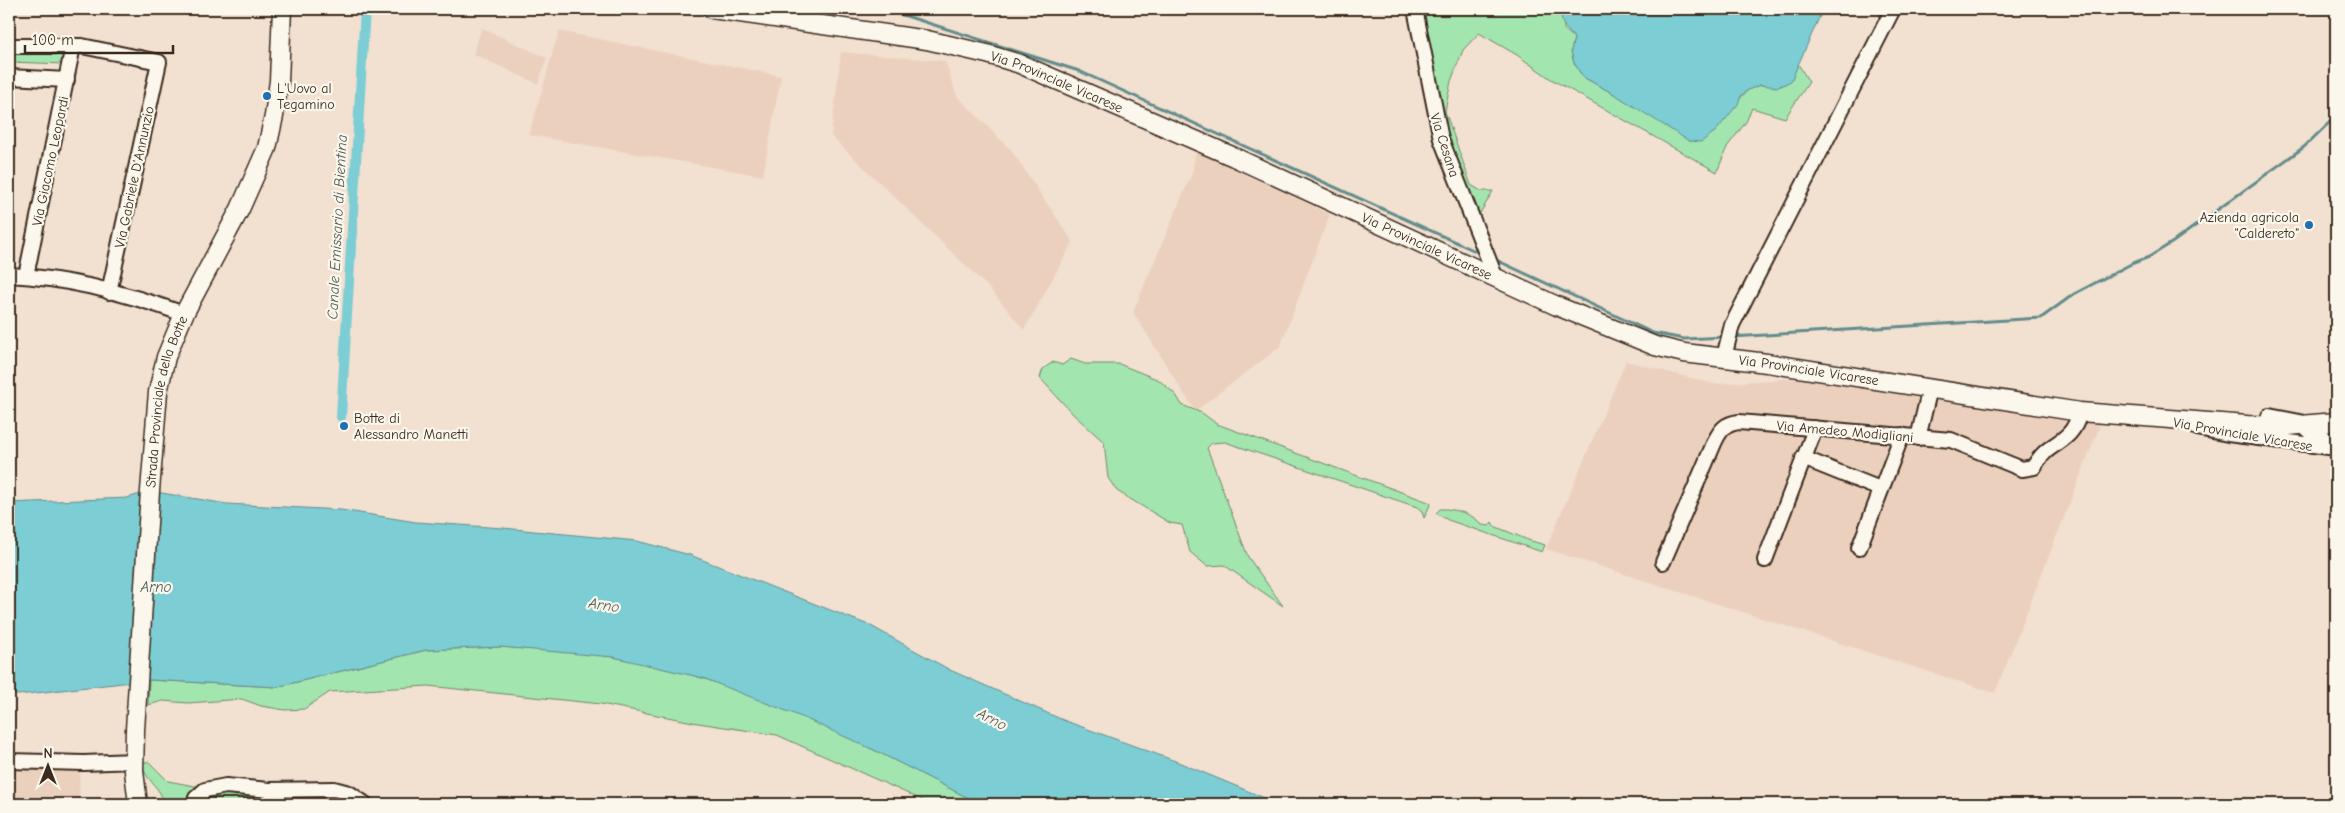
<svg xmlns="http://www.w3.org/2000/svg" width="2345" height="813" viewBox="0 0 2345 813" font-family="'Comic Neue',sans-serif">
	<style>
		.built { fill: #ecd0be }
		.green { fill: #a3e5af; stroke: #6f8866 }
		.water { fill: #7ccdd4; stroke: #628c8b }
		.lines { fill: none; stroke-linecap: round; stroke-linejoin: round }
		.stream { stroke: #628c8b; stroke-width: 3 }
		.canal { stroke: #7ccdd4; stroke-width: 10 }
		.minor-casing { stroke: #3b2a1e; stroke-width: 18 }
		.major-casing { stroke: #3b2a1e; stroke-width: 21 }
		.minor { stroke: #fbf7ec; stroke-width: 14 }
		.major { stroke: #fbf7ec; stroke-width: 18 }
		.poi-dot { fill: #1f6fb2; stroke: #fbf7ec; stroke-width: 2 }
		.labels { text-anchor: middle; stroke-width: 4.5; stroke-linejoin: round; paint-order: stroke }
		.street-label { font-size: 14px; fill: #3b2a1e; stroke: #fbf7ec }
		.poi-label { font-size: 14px; fill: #3b2a1e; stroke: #fbf7ec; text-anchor: start }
		.water-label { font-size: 15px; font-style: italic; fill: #4e5b55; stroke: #fbf7ec }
	</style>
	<rect width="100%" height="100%" fill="#f2e0d1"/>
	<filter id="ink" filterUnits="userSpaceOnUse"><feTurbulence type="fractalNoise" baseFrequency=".02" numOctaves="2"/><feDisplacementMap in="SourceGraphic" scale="10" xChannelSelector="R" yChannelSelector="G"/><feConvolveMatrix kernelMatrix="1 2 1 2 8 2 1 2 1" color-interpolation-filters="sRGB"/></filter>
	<g filter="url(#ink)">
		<g class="built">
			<path d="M482,28L547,58L538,84L473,54Z"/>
			<path d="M559,31L781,76L763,176L529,135Z"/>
			<path d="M841,52L945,61L957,96L1011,150L1073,242L1024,330L990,289L831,136Z"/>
			<path d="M1196,151L1330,214L1280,347L1195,411L1133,312L1192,173Z"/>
			<path d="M1626,361L1714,384L1800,378L2103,418L1995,693L1546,549Z"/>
			<path d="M9,767L80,770L79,804H9Z"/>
		</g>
		<g class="green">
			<path d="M1421,9H1449L1454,12L1462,9H1563L1564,29L1574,38L1571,51L1574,63L1583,77L1614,94L1716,131C1720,123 1744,92 1750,89C1775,76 1781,103 1798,64L1809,82L1785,118L1752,108L1746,122L1727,147L1717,172L1551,79L1517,55L1479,33L1463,50L1451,81L1445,111L1471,185L1481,191H1493L1479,215L1440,116Z"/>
			<path d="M67,50L65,64L9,62V51Z"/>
			<path d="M1071,359L1085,364H1119L1159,380L1176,395L1182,405L1202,413L1217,424L1431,503L1424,518L1422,511L1417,507L1225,442L1212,443L1207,448L1248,557L1283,606L1224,565L1207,566L1190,552L1182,525L1170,523L1117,491L1108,478L1104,442L1073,414L1040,378L1043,369L1053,362L1062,365Z"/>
			<path d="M1440,509C1453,508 1474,514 1482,525L1489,526L1492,522L1494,526L1528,540L1545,545L1542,552L1448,520L1436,513Z"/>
			<path d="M500,647C538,650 576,651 613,657C739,676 867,746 980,804H931L777,735L698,723L601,704L428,686L330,692L304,709L285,710L261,706L242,699L188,703L163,701L148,705L149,680L277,687L426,650Z"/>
			<path d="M142,762H149L168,781L200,787L190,792L185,804H164C162,787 142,778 142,762Z"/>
			<path d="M213,791L286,793L282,804H214Z"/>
		</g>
		<g class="water">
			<path d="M1563,9H1823L1791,81L1778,87L1760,85L1748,90L1741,96L1738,104L1716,131L1701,142L1689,141L1614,94L1583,77L1574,63L1571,51L1574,38C1566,27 1558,24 1563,9Z"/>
			<path d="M150,491L227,504L341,510L416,522L503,528L637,541L690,555L871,626L950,670L1063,720L1178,762L1279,804H980L876,751L804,718L703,678L613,657L500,647L426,650L277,687L149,680L18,695L9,694V503L127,498Z"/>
		</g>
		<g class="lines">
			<g class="stream">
				<path d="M884,9L1079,71L1482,254"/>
				<path d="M1494,259L1653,333L1684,339L1726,337"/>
				<path d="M1732,337L2041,318L2074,294L2131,264L2149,257L2173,242L2304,147L2336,116"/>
			</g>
			<g class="canal">
				<path d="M341,417L365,9"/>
				<path d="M317,804V800"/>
			</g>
			<g class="minor-casing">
				<g id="minor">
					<path d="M1415,9L1441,139L1495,276"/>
					<path d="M9,46H82L159,62L109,292"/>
					<path d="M9,77L67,80"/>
					<path d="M9,275C67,278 129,294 184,314"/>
					<path d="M26,276L73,46"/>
					<path d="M1724,357L1732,325L1893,9"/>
					<path d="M2269,416L2300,422L2315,436L2336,442"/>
					<path d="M2197,428L2228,434L2336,448"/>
					<path d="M1918,438L1930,388"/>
					<path d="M1803,458L1880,489"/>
					<path d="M1859,548L1902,435"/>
					<path d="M1765,560L1812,437L1813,428"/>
					<path d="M1663,562L1715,441C1721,429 1725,424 1739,422L1951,440L2022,469L2034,467C2048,439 2071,447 2080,412"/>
					<path d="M9,761L84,763L134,761"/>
					<path d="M194,804L196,798L205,790L226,786L269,790L334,789L349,793L365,804"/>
				</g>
			</g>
			<g class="major-casing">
				<g id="major">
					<path id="s1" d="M712,9L927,40L987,54L1020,64L1234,157L1557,306L1655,346L1684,353L1767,363L2080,412L2247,425L2288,426L2336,422"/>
					<path id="s2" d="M138,804L134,771L135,730L150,491L158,392L166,357L184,314L240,209L267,148L274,116L279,81L282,9"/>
				</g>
			</g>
			<use href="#minor" class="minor"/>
			<use href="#major" class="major"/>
		</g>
	</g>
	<g class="poi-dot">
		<circle cx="267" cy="96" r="5"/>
		<circle cx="2309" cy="225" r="5"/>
		<circle cx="344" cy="426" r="5"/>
	</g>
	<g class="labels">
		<g class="street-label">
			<text dy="5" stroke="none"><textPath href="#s1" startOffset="354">Via Provinciale Vicarese</textPath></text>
			<text transform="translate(1445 145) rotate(72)" y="5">Via Cesana</text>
			<text transform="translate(50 161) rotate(-78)" y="5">Via Giacomo Leopardi</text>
			<text transform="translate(134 177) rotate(-78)" y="5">Via Gabriele D'Annunzio</text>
			<text dy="5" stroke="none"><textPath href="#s1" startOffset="759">Via Provinciale Vicarese</textPath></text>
			<text dy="5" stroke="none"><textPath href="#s1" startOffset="1164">Via Provinciale Vicarese</textPath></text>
			<text dy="5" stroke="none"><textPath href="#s2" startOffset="405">Strada Provinciale della Botte</textPath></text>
			<text transform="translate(1845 431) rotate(5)" y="5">Via Amedeo Modigliani</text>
			<text transform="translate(2243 434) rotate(10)" y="5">Via Provinciale Vicarese</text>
		</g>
		<g class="poi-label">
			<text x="277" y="93">L'Uovo al<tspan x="277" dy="16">Tegamino</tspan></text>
			<text x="2299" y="222" text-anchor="end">Azienda agricola<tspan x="2299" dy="16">"Caldereto"</tspan></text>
			<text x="354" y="423">Botte di<tspan x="354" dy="16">Alessandro Manetti</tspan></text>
		</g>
		<g class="water-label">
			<text transform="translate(337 227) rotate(-87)" y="5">Canale Emissario di Bientina</text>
			<text x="156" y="592">Arno</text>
			<text transform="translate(604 605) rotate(9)" y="5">Arno</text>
			<text transform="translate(992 719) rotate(27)" y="5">Arno</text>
		</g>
	</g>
	<rect width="2345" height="813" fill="none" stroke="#fbf7ec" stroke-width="30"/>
	<rect x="15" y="15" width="2315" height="783" fill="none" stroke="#3b2a1e" stroke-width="2" filter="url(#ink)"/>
	<g transform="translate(48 766)" stroke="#fbf7ec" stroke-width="4" paint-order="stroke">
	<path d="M0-4L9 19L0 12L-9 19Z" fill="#3b2a1e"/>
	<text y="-8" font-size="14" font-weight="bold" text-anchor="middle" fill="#3b2a1e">N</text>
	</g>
	<path d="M25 45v8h148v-8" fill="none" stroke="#3b2a1e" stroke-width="2.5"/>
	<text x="32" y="45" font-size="15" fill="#3b2a1e" stroke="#fbf7ec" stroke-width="4" paint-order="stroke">100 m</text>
</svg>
